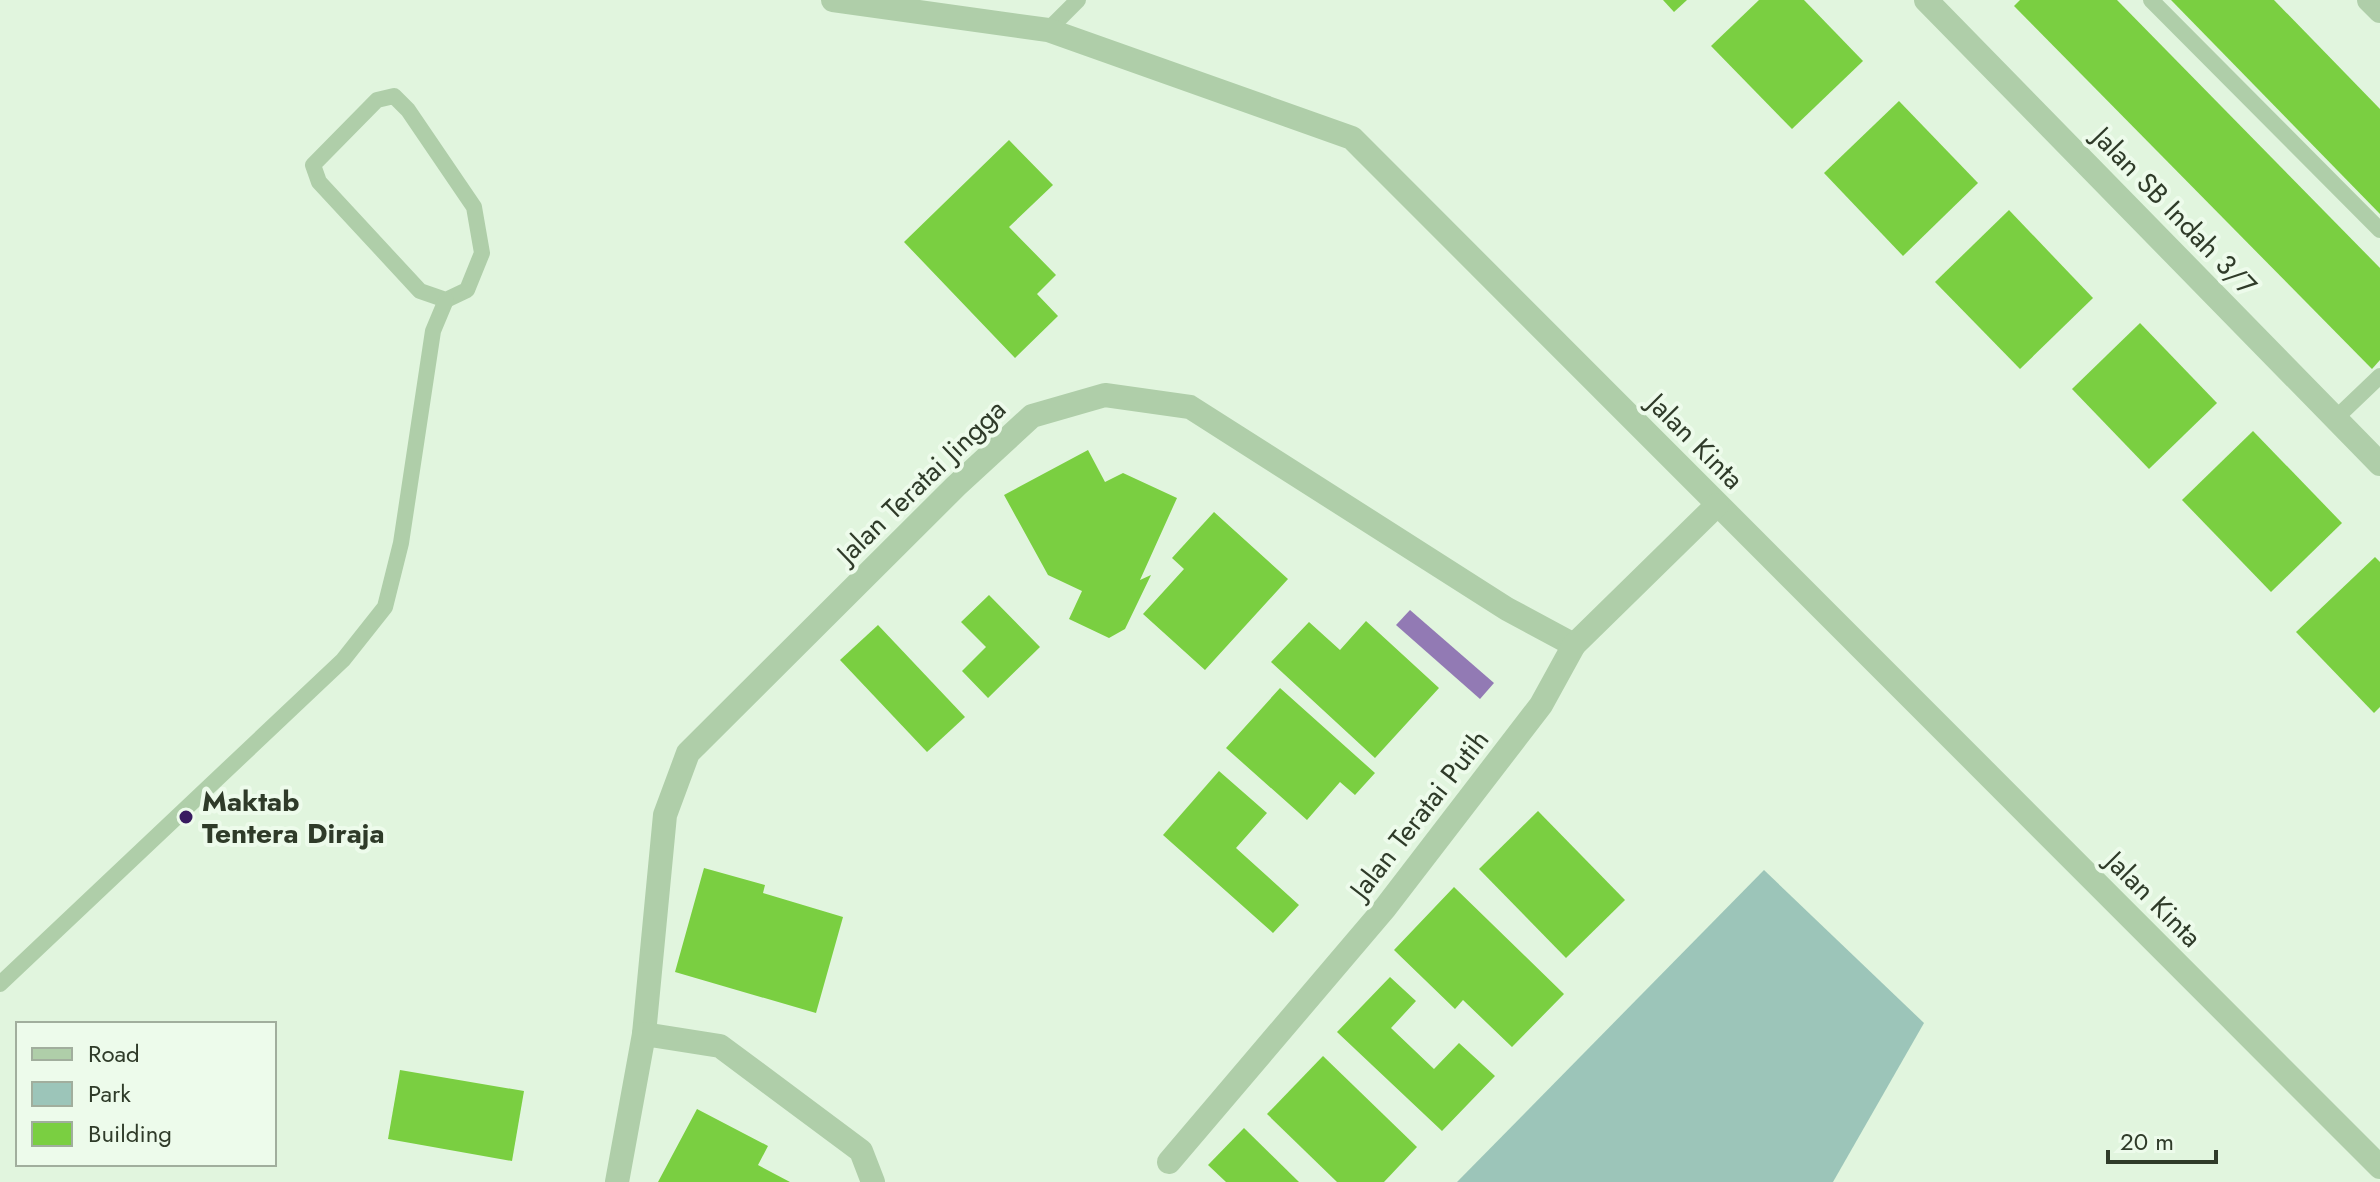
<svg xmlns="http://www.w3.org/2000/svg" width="2380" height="1182" viewBox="0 0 2380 1182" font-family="Jost,sans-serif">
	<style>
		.green { fill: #9cc5b9 }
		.water { fill: #927ab4 }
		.building { fill: #7acf41 }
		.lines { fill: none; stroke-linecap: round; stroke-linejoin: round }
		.lane { stroke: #afcea9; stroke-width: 16 }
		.street { stroke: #afcea9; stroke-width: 24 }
		.poi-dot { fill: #381b60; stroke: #edfbeb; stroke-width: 3 }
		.labels { text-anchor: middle; stroke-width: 8; stroke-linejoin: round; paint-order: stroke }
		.street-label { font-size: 28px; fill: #2f3b29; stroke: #edfbeb }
		.poi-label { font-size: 28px; font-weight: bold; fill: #2f3b29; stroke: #edfbeb; text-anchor: start }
	</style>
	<rect width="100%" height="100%" fill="#e1f5de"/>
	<path class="green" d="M1764,870L1924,1023L1833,1182H1457Z"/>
	<path class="water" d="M1410,610L1494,683L1480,699L1396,625Z"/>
	<g class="building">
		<path d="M1663,0H1687L1674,12Z"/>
		<path d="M1759,0H1804L1863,61L1792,129L1711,46Z"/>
		<path d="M2020,0H2117L2380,268V360L2372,369L2014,6Z"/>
		<path d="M2171,0H2274L2380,109V214Z"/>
		<path d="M1899,101L1978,183L1903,256L1824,173Z"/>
		<path d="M1009,140L1053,185L1009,227L1056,275L1037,294L1058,316L1015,358L904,242Z"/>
		<path d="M2009,210L2093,298L2020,369L1935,282Z"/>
		<path d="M2140,323L2217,403L2149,469L2072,389Z"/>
		<path d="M2253,431L2342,523L2271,592L2182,500Z"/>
		<path d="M1088,450L1105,482L1123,473L1177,498L1140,580L1151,575L1125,629L1109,638L1069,619L1082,591L1048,575L1004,495Z"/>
		<path d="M1214,512L1288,579L1205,670L1143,614L1184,569L1172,558Z"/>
		<path d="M2375,557L2380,562V707L2374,713L2296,632Z"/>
		<path d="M989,595L1040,647L988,698L962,671L986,647L961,622Z"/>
		<path d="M1366,621L1439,688L1375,758L1271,662L1309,622L1340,650Z"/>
		<path d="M878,625L965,717L927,752L840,660Z"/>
		<path d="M1280,688L1375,773L1355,795L1340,782L1307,820L1226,748Z"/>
		<path d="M1219,771L1267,813L1236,848L1299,905L1273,933L1163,835Z"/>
		<path d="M1538,811L1625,900L1566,958L1479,869Z"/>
		<path d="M704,868L765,885L763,893L843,917L816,1013L675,972Z"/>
		<path d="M1454,887L1564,994L1512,1047L1463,1000L1455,1009L1394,950Z"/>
		<path d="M1390,977L1416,1001L1391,1028L1434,1069L1459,1043L1495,1076L1442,1131L1337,1032Z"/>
		<path d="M1323,1056L1417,1147L1384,1182H1337L1267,1114Z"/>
		<path d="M400,1070L524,1091L512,1161L388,1139Z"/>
		<path d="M697,1109L768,1146L758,1165L790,1182H658Z"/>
		<path d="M1244,1128L1299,1182H1226L1208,1165Z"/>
	</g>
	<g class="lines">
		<g class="lane">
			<path d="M2151,0L2380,230"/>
			<path d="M1048,30L1078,0"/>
			<path d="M394,96L408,110L474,207L482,253L467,290L446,300L420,291L319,182L313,165L377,100Z"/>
			<path d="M2336,418L2380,376"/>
			<path d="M0,984L343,660L385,607L401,543L433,331L446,300"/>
		</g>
		<g class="street">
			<path d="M833,0L1048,30L1352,138L2380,1167"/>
			<path d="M1926,0L2380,464"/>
			<path d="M2369,0L2380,11"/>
			<path d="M644,1034L665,815L688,753L956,486L1032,416L1105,395L1190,407L1507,609L1574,645"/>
			<path d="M1169,1162L1385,908L1541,705L1574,645L1717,505"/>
			<path d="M617,1182L644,1034L720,1046L861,1151L873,1182"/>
		</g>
	</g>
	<circle class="poi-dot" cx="186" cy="817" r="8"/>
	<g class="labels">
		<g class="street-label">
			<text transform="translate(2175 211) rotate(46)" y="10">Jalan SB Indah 3/7</text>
			<text transform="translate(1696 441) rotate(45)" y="10">Jalan Kinta</text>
			<text transform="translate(921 481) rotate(-44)" y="10">Jalan Teratai Jingga</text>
			<text transform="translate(1419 814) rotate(-52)" y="10">Jalan Teratai Putih</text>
			<text transform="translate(2154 899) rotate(45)" y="10">Jalan Kinta</text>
		</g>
		<g class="poi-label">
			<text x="202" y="811">Maktab<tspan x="202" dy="32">Tentera Diraja</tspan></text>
		</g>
	</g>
	<rect x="16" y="1022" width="260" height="144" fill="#edfbeb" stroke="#a1ae9d" stroke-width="2"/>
	<rect x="32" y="1048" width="40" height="12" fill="#afcea9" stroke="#a1ae9d" stroke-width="2"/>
	<text x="88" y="1062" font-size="24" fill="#2f3b29">Road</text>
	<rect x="32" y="1082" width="40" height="24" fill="#9cc5b9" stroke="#a1ae9d" stroke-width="2"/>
	<text x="88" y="1102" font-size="24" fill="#2f3b29">Park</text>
	<rect x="32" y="1122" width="40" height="24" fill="#7acf41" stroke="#a1ae9d" stroke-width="2"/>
	<text x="88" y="1142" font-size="24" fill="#2f3b29">Building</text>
	<path d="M2108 1150v12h108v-12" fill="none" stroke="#2f3b29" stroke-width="4"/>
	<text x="2120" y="1150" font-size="24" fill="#2f3b29" stroke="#edfbeb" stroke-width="6" paint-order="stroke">20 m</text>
</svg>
